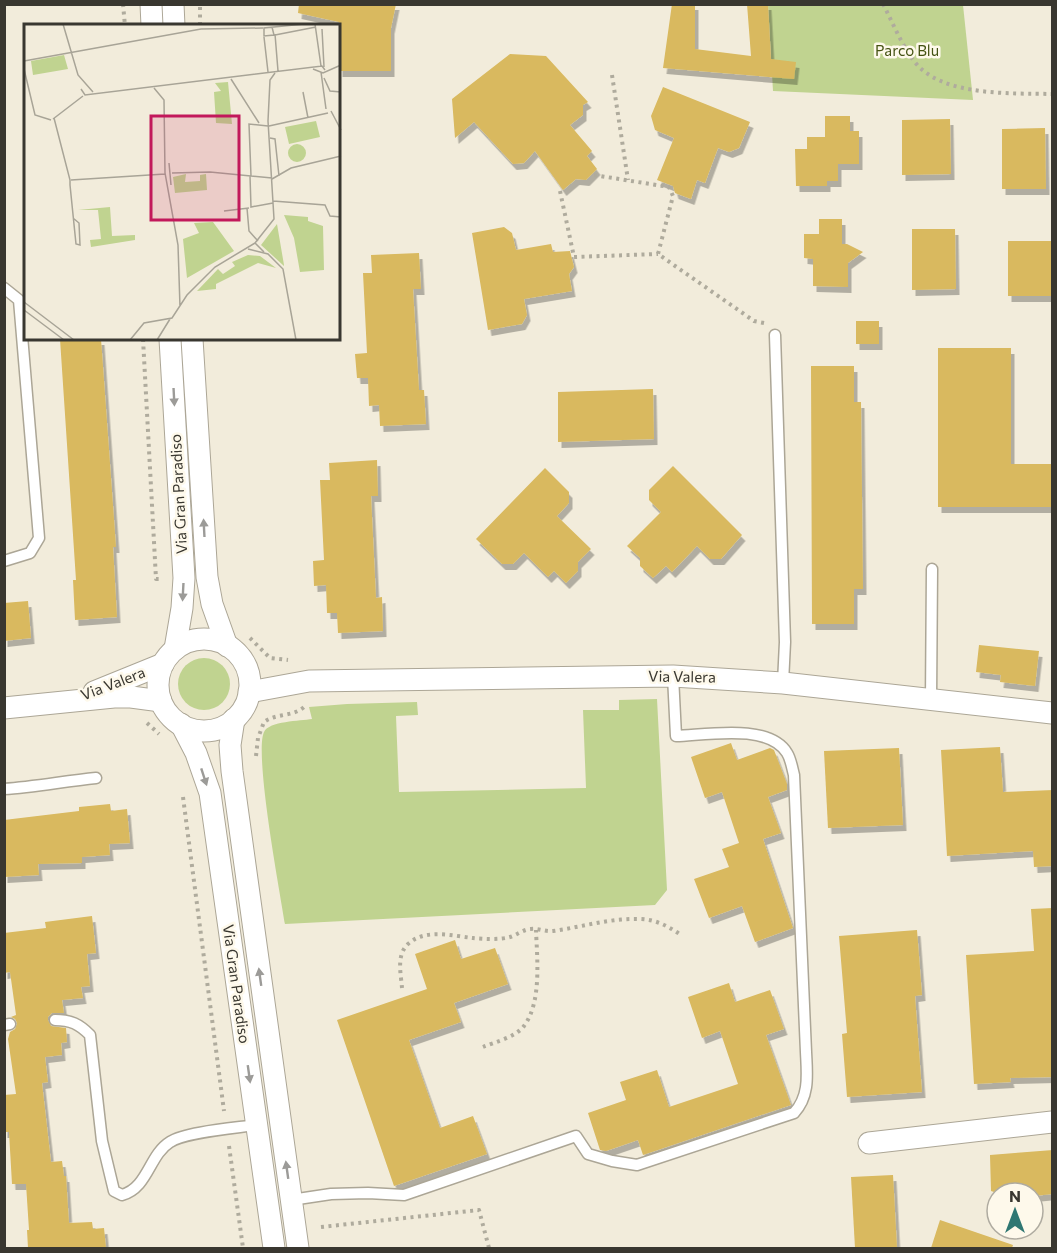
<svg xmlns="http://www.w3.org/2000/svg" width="1057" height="1253" viewBox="0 0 1057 1253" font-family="Commissioner,sans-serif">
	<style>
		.green { fill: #c0d390 }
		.building { fill: #d9b95e; filter: url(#shadow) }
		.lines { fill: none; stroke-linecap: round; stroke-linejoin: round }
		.service-casing { stroke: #aca696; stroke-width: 13 }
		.minor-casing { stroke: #aca696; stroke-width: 23 }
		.path { stroke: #afab9d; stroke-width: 4; stroke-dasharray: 3 4.5; stroke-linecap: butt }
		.service { stroke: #fff; stroke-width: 10 }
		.minor { stroke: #fff; stroke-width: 21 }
		.oneway { fill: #9c9b98 }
		.labels { text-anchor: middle; stroke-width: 5; stroke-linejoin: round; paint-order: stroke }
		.park-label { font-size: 15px; fill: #455313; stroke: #fef9eb }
		.street-label { font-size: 15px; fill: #393730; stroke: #fef9eb }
		.inset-road { fill: none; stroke: #a8a497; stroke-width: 1.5 }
		.view { fill: #c2185b; fill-opacity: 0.15; stroke: #c2185b; stroke-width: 3 }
		.inset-edge { fill: none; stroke: #393730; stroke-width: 3 }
	</style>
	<defs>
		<filter id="shadow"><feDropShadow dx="3.5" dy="6" stdDeviation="0" flood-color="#0004"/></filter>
	</defs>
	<rect width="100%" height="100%" fill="#f2ecdb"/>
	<g class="green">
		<path d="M768,5H963L973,100L773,91Z"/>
		<circle cx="204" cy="684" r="26"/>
		<path d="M657,699L667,890L655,905L285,924C280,892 254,754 264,732C269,721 300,721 312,719L309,707L347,704L417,702L418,715L396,716L399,792L586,788L583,710H619V700Z"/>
	</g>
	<g class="building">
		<path d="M299,4H396L391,28V71H339V22L298,13Z"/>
		<path d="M672,4H695V49L751,56L747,4H768L771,59L796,62L794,79L663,68Z"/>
		<path d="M510,54L546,56L588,102L583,105V115L570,125L592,151L587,156L597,169L586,180L576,179L563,190L535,151L524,163L513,164L474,122L455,138L452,99Z"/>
		<path d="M663,87L750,122L739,148L729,152L718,148L705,183L697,180L691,199L675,193L673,186L657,180L674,138L655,130L651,116Z"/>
		<path d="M825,116H850V131H859V164H838V181H827V186H796L795,149H807V137H825Z"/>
		<path d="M950,119L951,174L902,175V120Z"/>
		<path d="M1045,128L1046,189H1002V129Z"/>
		<path d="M819,219H842V244H847L863,252L848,263V287L813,286V259L804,258V234H819Z"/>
		<path d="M504,227L512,233L516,250L551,244L553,252L570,251L574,267L569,274L572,291L524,299L527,315L522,324L488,330L472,233Z"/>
		<path d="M912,229H955L956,289L912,290Z"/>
		<rect x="1008" y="241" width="45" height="55"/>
		<path d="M419,253L421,289H413L419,390H424L426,424L380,426L379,405L369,406L368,378H357L355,354L367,353L363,273H372L371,255Z"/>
		<rect x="856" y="321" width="23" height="23"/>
		<path d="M60,339H101L116,547H113L117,617L75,620L73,580H76Z"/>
		<path d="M938,348H1011V464H1053V507H938Z"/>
		<path d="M811,366H854V402H861L863,589H854V624H812Z"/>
		<path d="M653,389L654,439L558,442V392Z"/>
		<path d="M377,460L378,496H371L376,598L382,597L383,631L338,633L337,613H327L326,585L314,586L313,561L324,560L320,480H330L329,463Z"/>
		<path d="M673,466L742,535L721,559H710L697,546L672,572L666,566L653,578L640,566V558L627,546L661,512L649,500V490Z"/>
		<path d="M545,468L569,492V503L557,516L591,549L578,562V571L566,583L554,571L548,577L524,553L513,564H502L476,539Z"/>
		<path d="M28,601L31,638L4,641V603Z"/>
		<path d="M979,645L1039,651L1035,686L1000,682L1001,675L976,672Z"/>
		<path d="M731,743L737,760L770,748L774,750L787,784V790L768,797L781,833L763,839L793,928L755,942L742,906L709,918L694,879L729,867L722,849L739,843L722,792L705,798L691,757Z"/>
		<path d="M1000,747L1003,792L1053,790V866L1034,867L1033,851L947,856L941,750Z"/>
		<path d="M899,748L903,825L828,828L824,751Z"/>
		<path d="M110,804L111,811L127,809L130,843L109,844L110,855L82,857V863L38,864L39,875L4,877V820L79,811V807Z"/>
		<path d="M1053,908V1077L1010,1078L1011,1082L974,1084L966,955L1034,951L1031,909Z"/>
		<path d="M92,916L96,953L87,954L90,986L81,987L83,998L62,1000L64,1013H52L48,1017V1020L51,1026L66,1028L67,1042L61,1043L62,1055L45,1057L48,1082L42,1083L51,1162L62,1161L64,1176H66L69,1223L92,1222L93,1229L104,1228L106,1248H28L27,1230H29L26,1184H12L9,1132H4V1095L16,1094L8,1039L10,1032L15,1029L17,1023L15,1019L11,1017L16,1015L10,972L4,973V933L46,928L45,922Z"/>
		<path d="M917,930L922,995L915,996L922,1092L847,1097L842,1034L847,1033L839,936Z"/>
		<path d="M455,940L461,959L495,948L508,984L454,1003L461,1022L409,1040L440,1128L473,1116L487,1154L394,1186L337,1020L427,989L415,954Z"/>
		<path d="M729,983L735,1002L770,990L784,1029L766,1035L791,1105L643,1155L638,1140L606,1151L600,1150L588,1113L626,1100L620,1082L657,1070L669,1107L738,1084L720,1031L702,1038L688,997Z"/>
		<path d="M1053,1150V1194L1033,1196V1193H997V1199V1193L991,1191L990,1155Z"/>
		<path d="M893,1175L897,1248H855L851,1177Z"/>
		<path d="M940,1220L1013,1245L1012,1248H931Z"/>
	</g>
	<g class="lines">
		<g class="service-casing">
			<g id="service">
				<path d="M4,288L19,300L39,538L30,553L4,561"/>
				<path d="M775,335L785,642L783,683"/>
				<path d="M931,700L932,569"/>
				<path d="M4,789C35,787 65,781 96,778"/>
				<path d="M55,1020C71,1020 79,1024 90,1035L102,1141L114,1191L122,1195C148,1188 149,1155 170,1142C185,1132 236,1128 256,1125"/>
				<path d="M4,1025L10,1024"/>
				<path d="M291,1200L331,1194L368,1193L404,1195L576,1136L588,1154L612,1161L637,1165L794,1113C810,1096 807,1074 806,1052L794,775C792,768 791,759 787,753C769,723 706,735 676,736L673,676"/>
			</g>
		</g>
		<g class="minor-casing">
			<g id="minor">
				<path d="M151,4L152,26"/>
				<path d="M173,4L174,26"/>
				<path d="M170,339L184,578L182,608L175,649"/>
				<path d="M192,339L207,577L212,604L227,646"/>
				<circle cx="204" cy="685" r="46"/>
				<path d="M94,692L163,664"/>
				<path d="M249,692L309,681L673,676L783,683L1052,713"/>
				<path d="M4,708L114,697H131L161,701"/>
				<path d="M234,719L230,745L232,771L298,1248"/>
				<path d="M181,724L196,753L210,793L274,1248"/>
				<path d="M869,1143L1052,1122"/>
			</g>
		</g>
		<g class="path">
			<path d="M123,4L125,26"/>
			<path d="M883,4C893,23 901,44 914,61C941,97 1011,93 1052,94"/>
			<path d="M200,25V4"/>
			<path d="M612,75L628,180"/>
			<path d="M594,175L669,187L673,196L658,254L754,321L764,323"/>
			<path d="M560,191L574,257L658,254"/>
			<path d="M143,339L156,579H161"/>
			<path d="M250,638L270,658L288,660"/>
			<path d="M147,723L159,734"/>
			<path d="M256,756L258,738L264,722C276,713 293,717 304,707"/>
			<path d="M183,797L224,1111"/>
			<path d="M402,988C401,974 396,955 408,944C425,928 453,936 473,938C484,939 500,940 510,937C517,935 524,929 531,929C539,928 545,932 553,931C582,927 610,918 639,919C655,919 668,926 681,935"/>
			<path d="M483,1047C495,1042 516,1037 524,1026C542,1002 537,958 536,930"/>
			<path d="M229,1146L243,1248"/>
			<path d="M321,1227L479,1210L489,1248"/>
		</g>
		<use href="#service" class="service"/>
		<use href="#minor" class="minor"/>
	</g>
	<defs><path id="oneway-solid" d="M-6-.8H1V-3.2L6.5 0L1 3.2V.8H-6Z" transform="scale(1.5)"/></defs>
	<g class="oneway">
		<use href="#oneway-solid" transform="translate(174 397) rotate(87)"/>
		<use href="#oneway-solid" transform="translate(204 528) rotate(-93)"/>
		<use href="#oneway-solid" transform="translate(183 592) rotate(93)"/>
		<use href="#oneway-solid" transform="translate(204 777) rotate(72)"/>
		<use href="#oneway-solid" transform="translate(260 977) rotate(-98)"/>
		<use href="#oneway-solid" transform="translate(249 1074) rotate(82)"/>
		<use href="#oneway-solid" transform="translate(287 1170) rotate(-98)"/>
	</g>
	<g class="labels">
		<g class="park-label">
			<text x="907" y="56">Parco Blu</text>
		</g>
		<g class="street-label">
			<text transform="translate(179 494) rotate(-93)" y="5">Via Gran Paradiso</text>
			<text transform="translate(682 677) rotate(1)" y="5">Via Valera</text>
			<text transform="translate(113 684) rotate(-21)" y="5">Via Valera</text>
			<text transform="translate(236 984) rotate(82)" y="5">Via Gran Paradiso</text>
		</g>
	</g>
	<g transform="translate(24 24)">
		<rect width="316" height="316" fill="#f2ecdb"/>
		<path d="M40,31L44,45L9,51L7,37ZM204,58L208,100L192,99L190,68L197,67L191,59ZM292,97L296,113L265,120L261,103ZM264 129a9 9 0 1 1 18 0a9 9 0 1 1-18 0ZM162,150L161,158L176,157V151L182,150L183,166L151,169L149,153ZM86,183L88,212L111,211V216L67,223L66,216L77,215L74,186H54ZM260,191L284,193V197L299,202L300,246L276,248L270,214ZM189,198L210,227L163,254L159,215L175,209L170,199ZM253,200L260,241V242L237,221ZM224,231L236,232L252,244L234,239L192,260V265L173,267L194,245L199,250L211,242L208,238Z" fill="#c0d390"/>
		<path class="inset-road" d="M39,0L54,51L69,68M291,0L297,42M248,3L250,11L240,12V4L280,0M298,5L300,43M251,10L254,47M251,11L292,3M240,13L244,48M0,37L177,5L239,4M0,45L11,91L27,96M289,45L299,49L317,41M297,48L302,85M300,54L306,67L317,68M207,55L235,99M130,64L140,76L141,149L154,221L156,283M57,65L61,71L298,42L301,46M279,68L284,94M307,87L317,106M30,94L46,156V161L52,220L56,221L55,199L49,194M29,95L59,72M245,102L304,89M246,114L251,115L255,152M145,139L147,161M148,149L186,148L248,154M226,152L227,183L249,179M227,152L225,100L244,102M248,155L267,144L317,132M47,156L141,150M249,177L301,181L306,192L317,193M223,184L225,207L234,217M200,187L225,184M231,219L250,195L244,97L246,56L251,49M224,225L244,230L259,245L272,316M0,278L50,316M0,286L40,316M106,316L120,299L148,294L163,271L191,243L231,219L240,228M133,316L146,295"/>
		<path class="view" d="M127,92H215V196H127Z"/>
		<rect width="316" height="316" class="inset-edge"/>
	</g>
	<rect width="1057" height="1253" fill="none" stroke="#393730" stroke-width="12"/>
	<g transform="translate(1015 1211)"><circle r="28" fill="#fef9eb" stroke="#afaba0" stroke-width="1.5"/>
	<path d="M0-4.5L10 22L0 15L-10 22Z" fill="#2f7772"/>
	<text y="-9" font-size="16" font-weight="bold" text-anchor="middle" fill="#393730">N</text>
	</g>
</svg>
